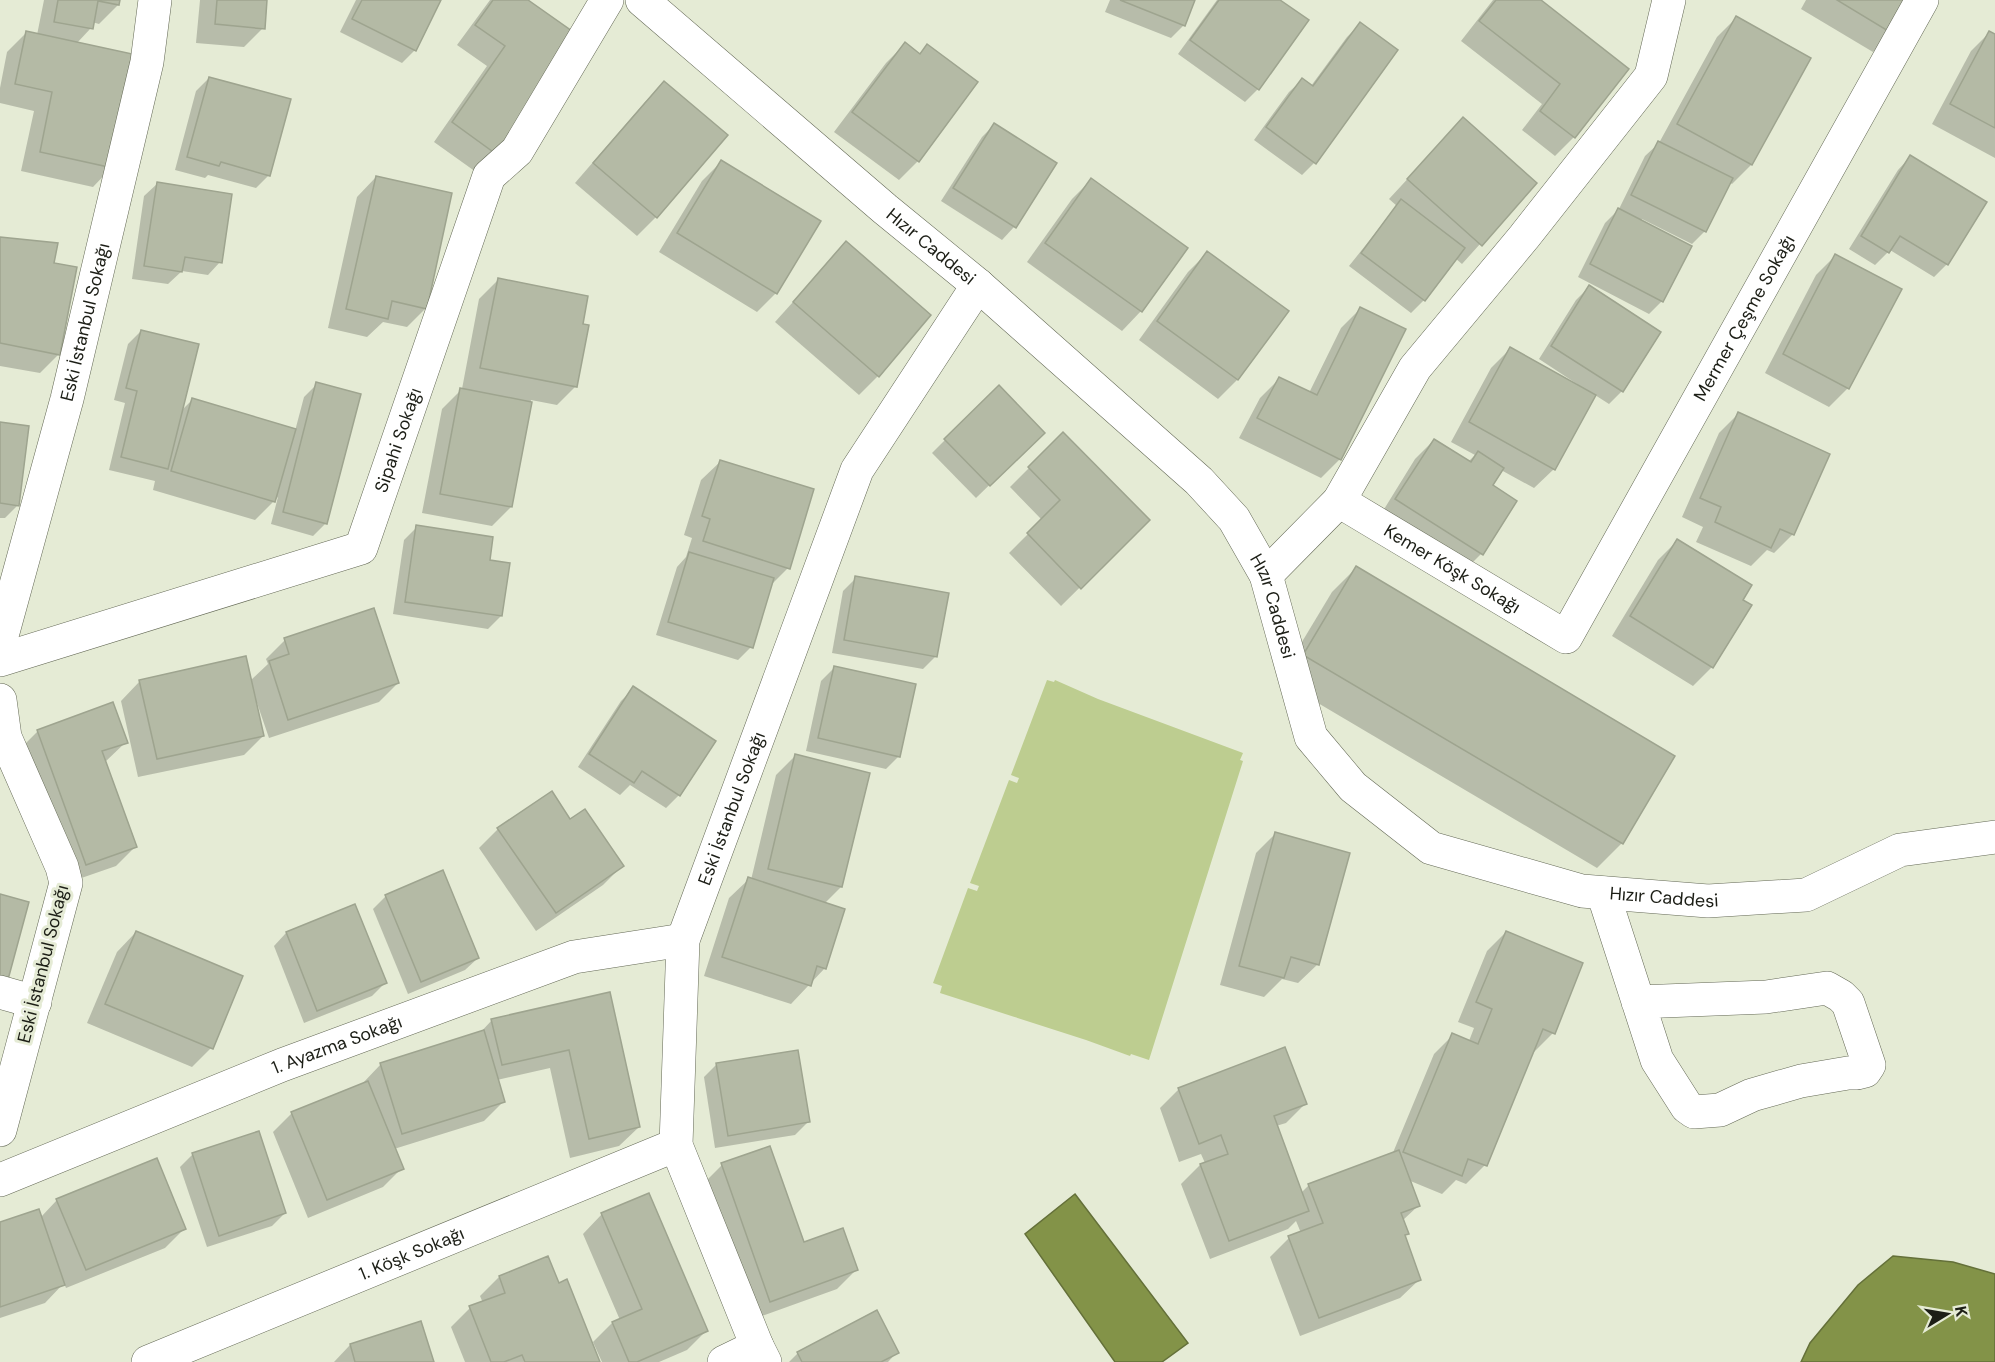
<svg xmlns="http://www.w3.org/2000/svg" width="1995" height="1362" viewBox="0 0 1995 1362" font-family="'DM Sans',sans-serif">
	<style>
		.green { fill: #bdcd90 }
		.water { fill: #839348; stroke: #647039; stroke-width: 1.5 }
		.shadow { fill: #0003 }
		.building { fill: #b4baa5; stroke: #9ea48f; stroke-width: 1.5 }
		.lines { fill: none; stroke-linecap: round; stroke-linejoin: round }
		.minor-casing { stroke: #646956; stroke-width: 34 }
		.minor { stroke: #fff; stroke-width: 33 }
		.labels { text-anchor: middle; stroke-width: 6; stroke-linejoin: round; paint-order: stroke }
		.street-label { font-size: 18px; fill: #1c1e16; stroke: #e5ebd5 }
	</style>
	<rect width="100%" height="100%" fill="#e5ebd5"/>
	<path class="green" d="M1047,680L1054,682L1055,680L1098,699L1243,753L1240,760L1243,761L1149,1060L1131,1054L1130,1056L1086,1040L940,993L942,986L933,983L968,888L977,891L979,886L970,883L1009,780L1017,783L1019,778L1011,775Z"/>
	<g class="water">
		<path d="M1075,1194L1188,1343L1162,1362H1115L1025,1234Z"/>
		<path d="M1893,1256L1953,1262L1995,1274V1362H1801L1810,1343L1858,1285Z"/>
	</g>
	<g class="shadow">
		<path d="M44,0H119L118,5L99,24L92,22L91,28L76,44L112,167L93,187L21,171L34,111L0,103V88L7,52L26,33L37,35Z"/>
		<path d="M200,0H266L263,28L244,47L196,43Z"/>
		<path d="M356,0H439L415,50L402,63L340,32Z"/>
		<path d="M490,0H526L495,153L476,172L434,142L487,66L457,45Z"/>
		<path d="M1110,0H1194L1183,26L1171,38L1105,12Z"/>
		<path d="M1217,0H1278L1258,89L1245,102L1178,54Z"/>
		<path d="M1493,0H1539L1574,137L1555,156L1522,130L1542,104L1461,41Z"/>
		<path d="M1806,0H1912L1892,33L1873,52L1801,9Z"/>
		<path d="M1736,18L1809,58L1751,165L1732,184L1729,182L1705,231L1692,244L1642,219L1641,222L1662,301L1649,314L1578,277L1605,223L1619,209L1645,156L1659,143L1717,37Z"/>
		<path d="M1360,24L1314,163L1302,175L1254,140L1289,92L1302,80L1311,86L1347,37Z"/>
		<path d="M1990,32L1995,35V158L1932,124L1971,51Z"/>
		<path d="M905,44L919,54L927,46L976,83L918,161L899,180L834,132L886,63Z"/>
		<path d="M209,78L269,175L256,188L208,175L205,178L175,170L196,91Z"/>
		<path d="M664,83L656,217L637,236L575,183L645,102Z"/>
		<path d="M1463,119L1535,183L1462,264L1455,258L1424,300L1411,313L1349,266L1397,206L1389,199Z"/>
		<path d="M995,124L1014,227L1002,240L941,201L982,137Z"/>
		<path d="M1910,157L1947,264L1934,277L1890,250L1875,265L1849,249L1898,170Z"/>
		<path d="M721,162L776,293L757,312L659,252L702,181Z"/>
		<path d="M376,177L426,308L407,327L383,322L367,337L328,328L357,197Z"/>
		<path d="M1091,180L1141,311L1122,331L1027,262L1072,199Z"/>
		<path d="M157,184L220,262L208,275L182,271L168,284L132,279L144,196Z"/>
		<path d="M0,239L52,264L59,354L40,373L0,366Z"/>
		<path d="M846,243L878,376L859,395L775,322Z"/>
		<path d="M1207,253L1287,311L1237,380L1218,399L1139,340L1188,272Z"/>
		<path d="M1835,256L1848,388L1829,407L1765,373L1816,275Z"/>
		<path d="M498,280L582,325L576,386L557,405L531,400L511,507L492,526L422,513L442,409L462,389L479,299Z"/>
		<path d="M1589,287L1659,332L1622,391L1609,404L1595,395L1554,469L1534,488L1501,470L1491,486L1515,501L1481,554L1462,573L1378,519L1415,459L1434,440L1468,462L1475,455L1451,442L1491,368L1510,349L1576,386L1577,384L1539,359L1576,300Z"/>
		<path d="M1360,309L1340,459L1321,478L1239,438L1260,398L1279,379L1309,393L1341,328Z"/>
		<path d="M141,331L181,411L192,400L295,431L304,397L317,384L326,523L313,536L271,524L278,497L255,520L153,490L155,481L109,470L125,403L114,400L128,344Z"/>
		<path d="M998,387L1043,433L976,498L932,453Z"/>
		<path d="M1738,414L1793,534L1774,553L1767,550L1751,566L1696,542L1703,527L1682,517L1719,433Z"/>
		<path d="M0,423L18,505L5,518H0Z"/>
		<path d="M1063,434L1148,520L1061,606L1009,553L1042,520L1010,487Z"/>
		<path d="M721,461L788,568L770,586L751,647L738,660L656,635L677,567L686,557L692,538L684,535L701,480Z"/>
		<path d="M417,527L488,561L501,616L488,629L393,614L404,540Z"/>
		<path d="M1677,541L1741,600L1712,667L1693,686L1612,636L1658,560Z"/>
		<path d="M1356,568L1673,756L1621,844L1597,868L1279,680L1332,592Z"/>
		<path d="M856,578L936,656L923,669L832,653L843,591Z"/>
		<path d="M285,640L398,683L379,702L269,738L257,703H255L263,736L244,755L138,777L121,701L140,681H250L268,664L266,659Z"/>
		<path d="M834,668L899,756L886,769L806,751L821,681Z"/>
		<path d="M634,688L714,741L679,795L666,808L630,785L620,795L578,767L621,701Z"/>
		<path d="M38,731L126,742L105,762L135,847L116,866L67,883L19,750Z"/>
		<path d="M795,756L841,887L824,904L825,968L791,1004L704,976L729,898L749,879L751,880L776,775Z"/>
		<path d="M570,821L622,866L603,885L536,931L479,848L498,829Z"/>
		<path d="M1275,834L1318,964L1298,983L1282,979L1264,997L1220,985L1256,853Z"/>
		<path d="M442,872L478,958L465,970L408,994L373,909L386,896Z"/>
		<path d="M354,906L385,983L372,996L304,1023L274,946L286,933Z"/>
		<path d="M136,932L211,1048L192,1067L87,1023L117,952Z"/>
		<path d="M1506,932L1553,1033L1534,1052L1532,1051L1485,1165L1466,1184L1456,1180L1442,1194L1408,1180L1418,1206L1402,1221L1407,1234L1404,1237L1420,1279L1400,1298L1300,1336L1270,1257L1289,1238L1301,1233L1296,1221L1288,1229L1210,1259L1181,1184L1200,1165L1205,1163L1201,1154L1179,1162L1160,1108L1179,1089L1305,1104L1286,1123L1276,1126L1301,1193L1309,1185L1392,1155L1434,1054L1453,1035L1469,1041L1474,1028L1458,1022L1487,951Z"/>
		<path d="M609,994L639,1127L619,1146L570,1158L550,1068L497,1080L504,1101L484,1121L394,1149L402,1168L383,1187L308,1218L273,1132L292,1113L362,1084L381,1064L479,1034L492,1020Z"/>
		<path d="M717,1064L808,1122L795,1135L715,1148L704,1077Z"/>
		<path d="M258,1133L285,1213L272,1226L207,1247L180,1167L192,1155Z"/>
		<path d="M722,1165L803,1244L856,1270L837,1289L751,1320L703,1184Z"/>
		<path d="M57,1200L184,1229L165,1248L66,1288L64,1283L45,1303L0,1318V1224L41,1217Z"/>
		<path d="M602,1214L706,1331L687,1350L659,1362H602L593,1342L612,1323L620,1320L583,1234Z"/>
		<path d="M547,1258L558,1285L598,1362H465L451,1327L470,1308L483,1303L480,1296L499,1277Z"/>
		<path d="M350,1345L433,1362H334Z"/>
		<path d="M897,1352L888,1362H789L798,1353Z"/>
	</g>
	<g class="building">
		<path d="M58,0H120L119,5L98,1L93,29L54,22Z"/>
		<path d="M217,0H267L265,29L215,24Z"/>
		<path d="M362,0H441L416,51L352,19Z"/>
		<path d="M493,0H528L579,36L496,154L452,122L505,46L475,25Z"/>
		<path d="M1120,0H1195L1185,26Z"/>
		<path d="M1219,0H1280L1309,20L1259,90L1190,40Z"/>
		<path d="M1496,0H1541L1629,69L1575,138L1540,111L1560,84L1479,21Z"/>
		<path d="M1837,0H1914L1893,34Z"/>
		<path d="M1736,16L1811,58L1752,165L1677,124Z"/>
		<path d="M1360,22L1398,50L1316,164L1266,127L1302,78L1313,86Z"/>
		<path d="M26,31L137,55L113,168L40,152L52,92L15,84Z"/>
		<path d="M1989,31L1995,34V128L1950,104Z"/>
		<path d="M905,42L920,54L927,44L978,82L919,162L852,112Z"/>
		<path d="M209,77L291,99L270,176L221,162L219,166L187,157Z"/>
		<path d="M664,81L728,135L657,218L593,163Z"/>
		<path d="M1463,117L1537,183L1482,246L1407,179Z"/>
		<path d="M994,123L1057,163L1016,228L953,188Z"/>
		<path d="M1658,141L1733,178L1706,232L1631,195Z"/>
		<path d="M1910,155L1987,202L1948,265L1900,236L1889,253L1861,236Z"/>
		<path d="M721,160L821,221L777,294L677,233Z"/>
		<path d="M376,176L452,193L427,309L392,301L388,319L346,309Z"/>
		<path d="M1091,178L1188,248L1142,312L1045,243Z"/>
		<path d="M157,182L232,194L222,263L185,257L182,272L144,266Z"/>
		<path d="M1401,199L1465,248L1425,301L1361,253Z"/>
		<path d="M1618,208L1692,246L1663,302L1590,264Z"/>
		<path d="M0,237L58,243L54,263L77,267L60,355L0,343Z"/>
		<path d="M846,241L931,315L879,377L793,302Z"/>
		<path d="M1207,251L1289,311L1238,380L1157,321Z"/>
		<path d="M1835,254L1902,289L1849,389L1783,354Z"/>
		<path d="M498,278L588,296L583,324L589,325L577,387L480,368Z"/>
		<path d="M1589,285L1661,332L1623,392L1551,346Z"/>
		<path d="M1360,307L1406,329L1341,460L1257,418L1279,377L1317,395Z"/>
		<path d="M141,330L199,344L168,469L121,457L137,391L126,388Z"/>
		<path d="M1510,347L1596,395L1555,470L1469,422Z"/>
		<path d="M316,382L361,394L327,524L283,512Z"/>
		<path d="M999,385L1045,433L990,486L944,439Z"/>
		<path d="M460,388L532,402L512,507L440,494Z"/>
		<path d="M192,398L296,429L275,502L171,471Z"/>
		<path d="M1738,412L1830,454L1794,535L1780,529L1771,548L1715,522L1721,507L1700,498Z"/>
		<path d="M0,422L29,426L19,506L0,503Z"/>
		<path d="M1063,432L1150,520L1081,589L1027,533L1060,500L1028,467Z"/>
		<path d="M1434,439L1471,462L1478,451L1504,468L1493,485L1517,501L1483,555L1395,499Z"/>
		<path d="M720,460L814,489L790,569L703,541L710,519L702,516Z"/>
		<path d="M416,525L493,537L490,560L510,563L502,616L405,602Z"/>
		<path d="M1677,539L1752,585L1743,600L1752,605L1713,668L1630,616Z"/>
		<path d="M689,552L774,578L753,648L668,622Z"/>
		<path d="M1356,566L1675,756L1623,844L1303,655Z"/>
		<path d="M855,576L949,593L937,657L844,640Z"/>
		<path d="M374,608L399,683L288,720L269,661L289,654L284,638Z"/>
		<path d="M246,656L264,736L157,759L139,680Z"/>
		<path d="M834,666L916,684L900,757L818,738Z"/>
		<path d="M633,686L716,741L680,796L642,771L634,783L589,754Z"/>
		<path d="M113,702L128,743L102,751L137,847L86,865L37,730Z"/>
		<path d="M795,754L870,773L842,887L768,869Z"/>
		<path d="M552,791L570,819L585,809L624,866L556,913L497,828Z"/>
		<path d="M1275,832L1350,853L1319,965L1291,957L1284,978L1239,966Z"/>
		<path d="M443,870L479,958L421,982L385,895Z"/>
		<path d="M748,877L845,909L826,969L817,966L811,986L722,957Z"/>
		<path d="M0,894L29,902L6,987L0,985Z"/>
		<path d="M355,904L387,983L317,1011L286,932Z"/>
		<path d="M136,931L243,976L213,1049L105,1004Z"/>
		<path d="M1506,931L1583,963L1555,1034L1543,1029L1487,1166L1468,1159L1462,1176L1403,1152L1452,1033L1478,1044L1492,1009L1476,1002Z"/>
		<path d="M610,992L640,1127L589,1139L569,1050L502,1065L491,1019Z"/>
		<path d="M484,1030L505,1102L402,1134L380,1063Z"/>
		<path d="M1285,1047L1307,1104L1274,1116L1309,1211L1229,1241L1200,1164L1228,1154L1221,1135L1199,1144L1178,1088Z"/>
		<path d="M798,1050L810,1122L728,1136L716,1063Z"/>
		<path d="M368,1081L404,1169L327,1200L291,1112Z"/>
		<path d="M259,1131L286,1213L219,1236L192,1153Z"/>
		<path d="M770,1146L804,1242L843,1228L858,1270L770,1302L721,1163Z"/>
		<path d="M1399,1150L1420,1206L1401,1213L1409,1234L1405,1235L1421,1280L1319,1318L1288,1236L1323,1223L1308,1184Z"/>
		<path d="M157,1158L186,1229L86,1270L56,1199Z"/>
		<path d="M649,1193L708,1331L637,1362H629L612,1322L642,1309L601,1213Z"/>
		<path d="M39,1209L65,1285L0,1307V1222Z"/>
		<path d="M548,1256L559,1283L567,1279L600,1362H525L522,1355L504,1362H491L469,1306L505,1293L499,1276Z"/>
		<path d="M877,1310L899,1353L881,1362H802L797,1352Z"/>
		<path d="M421,1321L434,1362H355L350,1344Z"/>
	</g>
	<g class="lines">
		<g class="minor-casing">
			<g id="minor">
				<path id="s1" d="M642,0L885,209L978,285L1199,481L1234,519L1266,575L1311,737L1353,787L1431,848L1582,891L1708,901L1806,895L1900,850L1995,837"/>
				<path id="s2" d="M1339,501L1566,637L1922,0"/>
				<path d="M1266,575L1339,501L1415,368L1524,237L1651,76L1669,0"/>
				<path id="s3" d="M0,643L67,399L147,62L155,0"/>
				<path id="s4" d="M0,660L361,548L489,176L517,151L607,0"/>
				<path d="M0,700L5,737L62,867L66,883L0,1130"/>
				<path d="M1603,893L1657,1060L1687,1107L1694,1112L1720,1110L1752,1095L1801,1081L1848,1073H1857L1865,1071L1869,1065L1848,1003L1841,996L1827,988L1766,997L1638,1002"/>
				<path d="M0,992L35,1002"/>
				<path id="s5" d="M0,1180L282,1065L574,957L683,940"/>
				<path id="s6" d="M148,1362L676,1145"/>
				<path d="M724,1362L757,1346"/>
				<path id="s7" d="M765,1362L757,1346L676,1145L683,940L857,470L978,285"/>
			</g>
		</g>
		<use href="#minor" class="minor"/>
	</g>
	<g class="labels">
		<g class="street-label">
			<text dy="6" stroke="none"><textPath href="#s1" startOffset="380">Hızır Caddesi</textPath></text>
			<text dy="6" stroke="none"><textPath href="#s2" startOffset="630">Mermer Çeşme Sokağı</textPath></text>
			<text dy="6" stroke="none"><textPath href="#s3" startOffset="332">Eski İstanbul Sokağı</textPath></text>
			<text dy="6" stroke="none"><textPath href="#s4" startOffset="492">Sipahi Sokağı</textPath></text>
			<text dy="6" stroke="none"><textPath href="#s2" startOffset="132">Kemer Köşk Sokağı</textPath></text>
			<text dy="6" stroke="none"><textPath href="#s1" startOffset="884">Hızır Caddesi</textPath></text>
			<text dy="6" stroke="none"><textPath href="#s7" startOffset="580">Eski İstanbul Sokağı</textPath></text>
			<text dy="6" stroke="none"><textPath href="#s1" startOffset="1424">Hızır Caddesi</textPath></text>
			<text transform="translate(43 964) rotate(-76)" y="6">Eski İstanbul Sokağı</text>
			<text dy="6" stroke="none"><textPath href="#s5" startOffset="363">1. Ayazma Sokağı</textPath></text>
			<text dy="6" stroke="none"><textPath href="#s6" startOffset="285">1. Köşk Sokağı</textPath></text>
		</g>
	</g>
	<g transform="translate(1947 1314) rotate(79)" stroke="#e5ebd5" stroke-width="4.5" paint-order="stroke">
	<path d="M0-4.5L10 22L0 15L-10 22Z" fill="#1c1e16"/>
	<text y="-9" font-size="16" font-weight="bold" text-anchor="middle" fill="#1c1e16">K</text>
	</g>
</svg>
